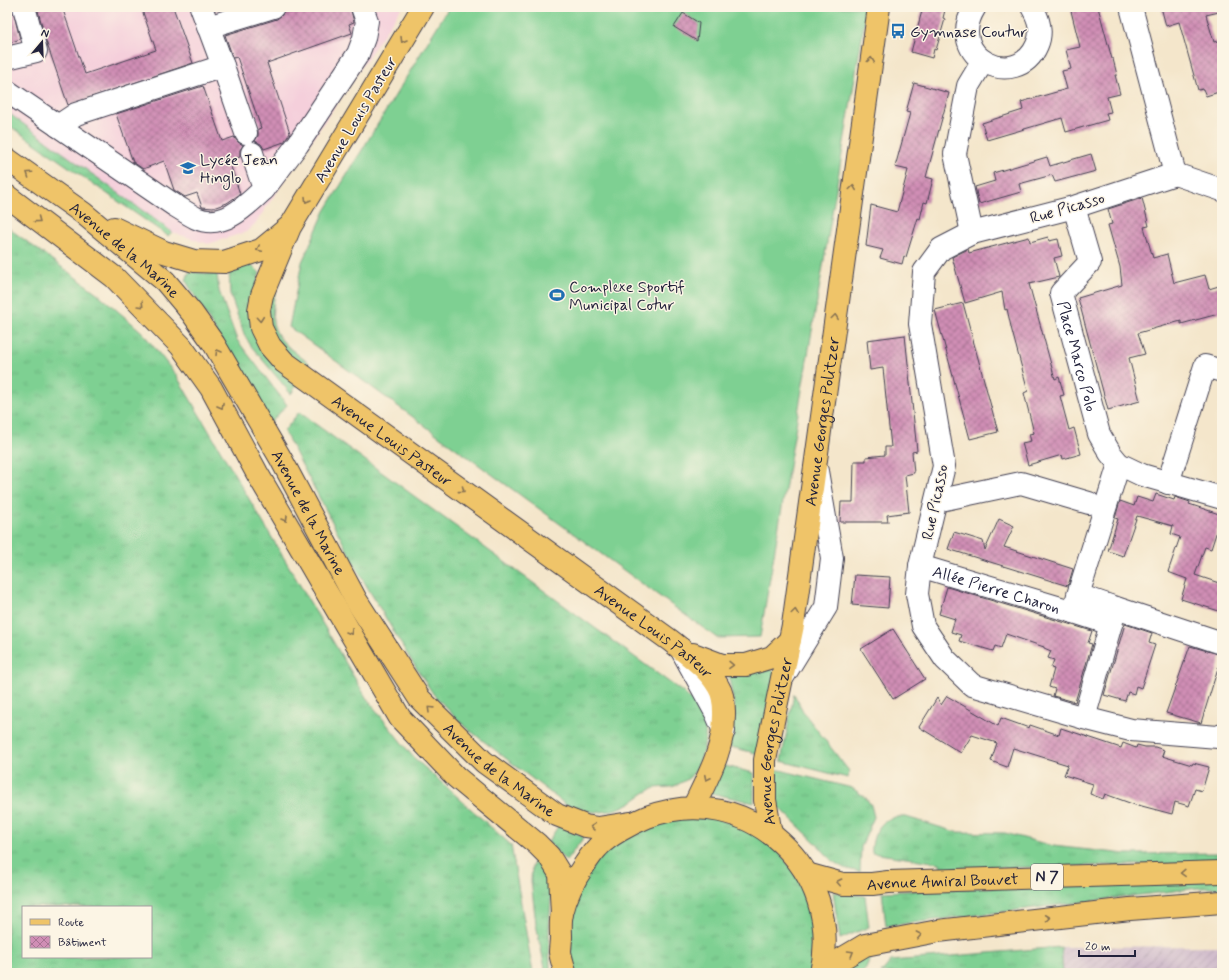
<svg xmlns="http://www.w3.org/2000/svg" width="1229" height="980" viewBox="0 0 1229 980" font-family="Mynerve,sans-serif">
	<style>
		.built { fill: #f5cfdb }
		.industrial { fill: url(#industrial-furrows) }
		.grass { fill: url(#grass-tufts); stroke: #507966; fill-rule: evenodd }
		.pitch { fill: #7ed092; stroke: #507966 }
		.building { fill: url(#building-cross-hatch) }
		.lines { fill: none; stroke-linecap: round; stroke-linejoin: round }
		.minor-casing { stroke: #423f51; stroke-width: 24 }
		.major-casing { stroke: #423f51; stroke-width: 24 }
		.minor { stroke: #fff; stroke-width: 22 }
		.major { stroke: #efc469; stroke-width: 22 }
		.oneway { stroke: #887352 }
		.labels { text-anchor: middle; stroke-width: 3; stroke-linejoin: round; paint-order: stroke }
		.shield { fill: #fcf5e5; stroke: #63616e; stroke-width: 1 }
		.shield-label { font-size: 15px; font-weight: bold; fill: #22223b }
		.poi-label { font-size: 16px; fill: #22223b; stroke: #fcf5e5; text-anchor: start }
		.street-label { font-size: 16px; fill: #22223b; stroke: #fcf5e5 }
	</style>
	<defs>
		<pattern id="industrial-furrows" width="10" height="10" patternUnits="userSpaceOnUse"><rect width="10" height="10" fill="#d1bdcc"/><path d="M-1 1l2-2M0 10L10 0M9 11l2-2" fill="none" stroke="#b3a2b0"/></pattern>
		<pattern id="grass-tufts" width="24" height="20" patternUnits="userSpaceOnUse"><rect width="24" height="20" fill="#7ed092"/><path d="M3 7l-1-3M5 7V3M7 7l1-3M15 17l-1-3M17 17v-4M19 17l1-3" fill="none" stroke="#6db27f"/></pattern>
		<pattern id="building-cross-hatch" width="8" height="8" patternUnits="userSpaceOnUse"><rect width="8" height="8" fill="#d08eb5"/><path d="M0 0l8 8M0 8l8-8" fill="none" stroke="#a87494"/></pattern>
	</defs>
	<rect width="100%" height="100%" fill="#fcf5e5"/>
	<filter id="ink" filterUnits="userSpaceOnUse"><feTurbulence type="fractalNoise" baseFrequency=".025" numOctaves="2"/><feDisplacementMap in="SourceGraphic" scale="8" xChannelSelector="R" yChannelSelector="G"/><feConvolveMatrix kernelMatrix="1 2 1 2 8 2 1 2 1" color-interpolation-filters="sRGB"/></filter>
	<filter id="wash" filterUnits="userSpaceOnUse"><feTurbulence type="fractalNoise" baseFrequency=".012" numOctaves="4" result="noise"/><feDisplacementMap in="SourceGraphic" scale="16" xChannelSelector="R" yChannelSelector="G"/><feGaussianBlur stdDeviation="0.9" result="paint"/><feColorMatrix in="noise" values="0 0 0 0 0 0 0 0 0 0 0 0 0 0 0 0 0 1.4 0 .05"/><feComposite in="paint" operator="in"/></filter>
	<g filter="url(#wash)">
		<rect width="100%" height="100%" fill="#f4e6cb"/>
		<path class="built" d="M7,7H402L255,224L246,232L208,244L172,232L7,112Z"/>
		<path class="industrial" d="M1222,946V973H1063L1061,947Z"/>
		<g class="grass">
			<path d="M7,112L172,232L168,236L7,124Z"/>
			<path d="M7,227L97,293L142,332L176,375L367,699L413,757L511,845L533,973H7ZM23,907H151V957H23Z"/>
			<path d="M249,262L260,273L253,295L298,383L291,394L251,346L244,334L230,294L229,268Z"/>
			<path d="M189,272L217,274L219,291L237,340L287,405L270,423L186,281Z"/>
			<path d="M278,280C267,327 270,335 309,363L307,370L271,340L265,297Z"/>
			<path d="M299,412L684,693C690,699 698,706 702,714C710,731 703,764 690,777C687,780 680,783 677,785C669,789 660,786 652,789C642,793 634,802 624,806C602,816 586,812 565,804L464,726L434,695L409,657L363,580L284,431Z"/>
			<path d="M770,668L777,673L759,754L727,746L734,705L729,678L731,672Z"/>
			<path d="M794,694L804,713L849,771L848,778L781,761Z"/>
			<path d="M721,765L754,773V803L707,792Z"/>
			<path d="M780,770L852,788L865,797L871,805L874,817L861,847L860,872L844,868L832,861L819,846L777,805L773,790L775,771Z"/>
			<path d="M706,816L745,827L779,851L803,885L814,924L812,965L809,973H574L573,969L569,930L578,892L598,858L628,832L665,818Z"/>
			<path d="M895,817H906L956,832L1005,833L1053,846L1126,854L1222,853V863L941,869L940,863L872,853C871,843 875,830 883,823C886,821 891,819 895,817Z"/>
			<path d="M559,825L584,837L566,861L548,842Z"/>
			<path d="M536,857L548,874L551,898L549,929L550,968L552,973H547L545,968L536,924L531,881L532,867Z"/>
			<path d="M1222,878V888H1198L886,926L882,892Z"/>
			<path d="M833,892L865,896L869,927L840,939Z"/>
			<path d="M1061,947L1063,973H881L891,961Z"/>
			<path d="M872,951L866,969L862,973H837Z"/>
		</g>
		<path class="pitch" d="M449,7H867L760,637L717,638L289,327L302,262L325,211Z"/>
		<g id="blocks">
			<g class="building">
				<path d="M7,7H12L20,39L7,44Z"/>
				<path d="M37,7H62L85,74L156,50L141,7H173L193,63L68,105L46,41Z"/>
				<path d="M285,7H289L290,12L304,7H350L354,22L349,24L352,33L267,63L290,133L284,142L264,149L261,144L255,141L258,136V129L261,128L237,57L233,58L225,35L277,19L282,15Z"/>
				<path d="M923,7H934L945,10L943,18L945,19L936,50L934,49L932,58L911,52Z"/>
				<path d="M1070,7H1098L1112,59H1113L1117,75H1115L1120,94L1107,97L1111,112L1106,113L1108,120L1066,132L1062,118L987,140L982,123L1023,110L1021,102L1067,89L1062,71L1071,69L1066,50L1080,47Z"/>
				<path d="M1161,7H1218L1219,12L1206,15L1214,42L1222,40V91L1206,96L1203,89L1198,90L1179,22L1166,26Z"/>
				<path d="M683,13L699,23L697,41L674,27Z"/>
				<path d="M914,83L949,93L926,177L933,179L927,203L924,202L920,219L918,218L906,257L904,256L902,264L880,258L883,250L866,246L871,205L897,212L908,170L895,167L910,113L906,112Z"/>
				<path d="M203,86L222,141L234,137L238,142L243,145L240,150V157L229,161L240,194L227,203L213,208L202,207L197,193L185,197L174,190L164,161L143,169L133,162L116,114Z"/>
				<path d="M1091,154L1096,171L1055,182L1052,175L1019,184L1021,192L979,204L975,187L995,181L993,173L1047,157L1050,166Z"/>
				<path d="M1142,198L1149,226L1144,227L1153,258L1167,254L1174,283L1205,275L1209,289L1222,285V313L1181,324V321L1138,333L1145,354L1129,358L1140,401L1108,410L1078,298L1122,285L1120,267L1108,225L1112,224L1108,209Z"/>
				<path d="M1029,237L1030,242L1048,237L1049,241L1058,239L1062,256L1054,258L1059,277L1029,284L1055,379L1059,377L1064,395L1060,396L1069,430L1074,428L1081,454L1063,459L1062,455L1028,465L1022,443L1031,441L1029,434L1034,433L1024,393L1028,391L1012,331L1007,309L1005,310L1002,292L965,303L952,257L968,249L969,253Z"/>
				<path d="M963,303L998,432L970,439L935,310Z"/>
				<path d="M905,335L917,451L912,452L914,473L905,475L909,512L887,515L888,522H840L841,502H853L854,461H866V457L885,455V447H891L883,368L870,370L867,340Z"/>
				<path d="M1156,494L1174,500L1175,497L1190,502L1189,504L1222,515L1211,549L1205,547L1195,575L1222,584V612L1181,599L1187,579L1168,572L1180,537L1171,534L1173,526L1137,516L1123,556L1108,551L1118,519L1115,518L1120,501L1134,506L1137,497L1153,502Z"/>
				<path d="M999,519L1014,526L1004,547L1073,569L1068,586L948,549L954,532L983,541L985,550Z"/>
				<path d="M855,575L890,577L888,608L852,605Z"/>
				<path d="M947,587L1092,631L1088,643L1092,644L1075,702L1053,696L1055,689L1049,687L1054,669L1051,668L1054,660L1048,658L1051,651L1044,648V647L1006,634L1001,648L995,646L993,651L959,641L961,635L951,632L955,619L939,614Z"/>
				<path d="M1125,624L1152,633L1149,643L1155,645L1141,688L1136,686L1134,694L1128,692L1125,701L1104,695Z"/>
				<path d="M893,629L925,679L893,699L861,649Z"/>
				<path d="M1190,646L1222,655L1201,723L1166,713Z"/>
				<path d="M947,696L998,726L1001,718L1029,728L1030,725L1059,735L1061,728L1121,748L1123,743L1136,748L1137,745L1145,747H1155L1164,750L1162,756L1192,765L1193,763L1209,767L1202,791L1195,789L1189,806L1175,802L1172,814L1138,805V806L1105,794L1103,799L1090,794L1093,784L1064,775L1068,765L1013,748L1007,767L991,761L997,743L972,735L961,753L919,727L937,698L941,705Z"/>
			</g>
		</g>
	</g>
	<g filter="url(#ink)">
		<use href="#blocks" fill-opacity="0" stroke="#423f51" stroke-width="1"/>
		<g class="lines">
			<g class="minor-casing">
				<g id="minor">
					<path d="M201,7L223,66L246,133"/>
					<path d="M975,7C943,58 1017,92 1037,45C1043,31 1039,19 1032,7"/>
					<path d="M1131,7L1175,174"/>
					<path d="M208,27L273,7"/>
					<path d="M7,58L36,51L24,7"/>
					<path d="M7,91L174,205C181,209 188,214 196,218C223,230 246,206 264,189L252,153"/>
					<path d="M58,126L76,114L223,66"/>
					<path d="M1175,174L1074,207L972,233L941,249L924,272L920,324L944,466L920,566L917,594L923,626L945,659L972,685L1084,718L1131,730L1218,737L1222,735"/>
					<path d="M1175,174L1222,190"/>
					<path d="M264,189L298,144L358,54L364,38L367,21L362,7"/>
					<path id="s1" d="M1074,207L1090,262L1061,293L1099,434L1110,453L1119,464L1142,475L1222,498"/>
					<path d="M972,233L955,154L968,86L983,61"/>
					<path d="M1168,483L1205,366L1222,371"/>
					<path d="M936,501L1021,483L1089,503"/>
					<path id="s2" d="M920,566L1074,612"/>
					<path d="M1078,595L1116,608L1111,624L1074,612L1078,595L1119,464"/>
					<path d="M1116,608L1222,643"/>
					<path d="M681,649L716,713L724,731"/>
					<path d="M783,677L826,607L832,558L817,471"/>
					<path d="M1084,718L1111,624"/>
				</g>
			</g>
			<g class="major-casing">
				<g id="major">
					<path id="s3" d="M423,7L290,227L262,295L259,310L261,328L270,346L284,362L671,641C688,655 707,667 718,686C723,694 724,703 724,712C725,747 708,777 693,808"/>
					<path id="s4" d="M7,159L83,213L165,281L192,313L214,344L281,459L356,600L419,698L484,762L557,815L585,826L598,828L630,823"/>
					<path d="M7,196L114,277L181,346L211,388L257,473L400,718L456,777L537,844L549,856L560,874L562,914"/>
					<path d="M114,228L164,252L194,261L224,262L261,250L289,227"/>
					<path d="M693,654L722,665H746L772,657L790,640"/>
					<path id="s5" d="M771,834L765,800V760L793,625L879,7"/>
					<path id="s6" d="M807,874L843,884H872L888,882L1222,872"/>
					<path d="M565,973C564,966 561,959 560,952C560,948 561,942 561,937C561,930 560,921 562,913C566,896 575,878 585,864C589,858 593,852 598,847C608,836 632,823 647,817C747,779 845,870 821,973"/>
					<path d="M827,973L843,958L865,945L938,931L1130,909L1222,902"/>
				</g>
			</g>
			<use href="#minor" class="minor"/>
			<use href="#major" class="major"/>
		</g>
		<defs><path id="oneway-chevron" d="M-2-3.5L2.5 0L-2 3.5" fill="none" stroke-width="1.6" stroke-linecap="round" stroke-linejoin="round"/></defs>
		<g class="oneway">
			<use href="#oneway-chevron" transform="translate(403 40) rotate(121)"/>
			<use href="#oneway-chevron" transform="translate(871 60) rotate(-82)"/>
			<use href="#oneway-chevron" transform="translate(29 174) rotate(-145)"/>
			<use href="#oneway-chevron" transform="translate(853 188) rotate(-82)"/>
			<use href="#oneway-chevron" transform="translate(307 200) rotate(121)"/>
			<use href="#oneway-chevron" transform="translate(38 220) rotate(37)"/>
			<use href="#oneway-chevron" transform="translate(259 249) rotate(154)"/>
			<use href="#oneway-chevron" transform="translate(141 305) rotate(46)"/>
			<use href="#oneway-chevron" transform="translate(835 317) rotate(-82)"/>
			<use href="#oneway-chevron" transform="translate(260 319) rotate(85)"/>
			<use href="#oneway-chevron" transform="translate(218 352) rotate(-121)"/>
			<use href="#oneway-chevron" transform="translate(221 406) rotate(61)"/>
			<use href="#oneway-chevron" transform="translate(462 490) rotate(36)"/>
			<use href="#oneway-chevron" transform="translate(285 519) rotate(60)"/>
			<use href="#oneway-chevron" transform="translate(795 612) rotate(-82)"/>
			<use href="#oneway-chevron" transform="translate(350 632) rotate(60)"/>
			<use href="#oneway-chevron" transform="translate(731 665) rotate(1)"/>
			<use href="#oneway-chevron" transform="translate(430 709) rotate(-136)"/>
			<use href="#oneway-chevron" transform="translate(707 778) rotate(116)"/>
			<use href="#oneway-chevron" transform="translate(593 827) rotate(-175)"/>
			<use href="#oneway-chevron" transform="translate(1183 873) rotate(178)"/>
			<use href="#oneway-chevron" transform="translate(839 882) rotate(-168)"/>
			<use href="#oneway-chevron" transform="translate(1048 918) rotate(-7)"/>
			<use href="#oneway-chevron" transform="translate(919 935) rotate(-11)"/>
			<use href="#oneway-chevron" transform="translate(851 953) rotate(-31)"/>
		</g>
	</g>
	<defs>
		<g id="bus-bare" transform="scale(1.2)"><path d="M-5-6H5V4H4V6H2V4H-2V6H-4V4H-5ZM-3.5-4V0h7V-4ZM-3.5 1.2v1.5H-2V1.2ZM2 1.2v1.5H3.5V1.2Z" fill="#1f6fb2" stroke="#fcf5e5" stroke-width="2.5" paint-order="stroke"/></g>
		<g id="school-bare" transform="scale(1.2)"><path d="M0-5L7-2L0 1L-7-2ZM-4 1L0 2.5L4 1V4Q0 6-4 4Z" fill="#1f6fb2" stroke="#fcf5e5" stroke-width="2.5" paint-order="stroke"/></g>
		<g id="stadium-bare" transform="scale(1.2)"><path d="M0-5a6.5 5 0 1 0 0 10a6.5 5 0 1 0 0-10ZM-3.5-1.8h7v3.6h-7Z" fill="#1f6fb2" stroke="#fcf5e5" stroke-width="2.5" paint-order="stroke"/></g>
	</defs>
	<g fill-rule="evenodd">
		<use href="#bus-bare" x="898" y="31"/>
		<use href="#school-bare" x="188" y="168"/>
		<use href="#stadium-bare" x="557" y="295"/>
	</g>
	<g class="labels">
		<rect class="shield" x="1031" y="864" width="32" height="26" rx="3"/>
		<g class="shield-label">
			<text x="1047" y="882">N 7</text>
		</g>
		<g class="poi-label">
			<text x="910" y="37">Gymnase Coutur</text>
			<text x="200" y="165">Lycée Jean<tspan x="200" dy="18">Hinglo</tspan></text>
			<text x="569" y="292">Complexe Sportif<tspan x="569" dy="18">Municipal Cotur</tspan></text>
		</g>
		<g class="street-label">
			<text transform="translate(355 119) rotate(-59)" y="6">Avenue Louis Pasteur</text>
			<text transform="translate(1067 207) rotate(-16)" y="6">Rue Picasso</text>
			<text dy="6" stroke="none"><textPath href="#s4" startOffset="149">Avenue de la Marine</textPath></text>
			<text dy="6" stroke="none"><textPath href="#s1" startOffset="165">Place Marco Polo</textPath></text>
			<text dy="6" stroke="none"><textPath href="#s5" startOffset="418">Avenue Georges Politzer</textPath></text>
			<text dy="6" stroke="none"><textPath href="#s3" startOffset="539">Avenue Louis Pasteur</textPath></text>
			<text transform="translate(934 502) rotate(-78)" y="6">Rue Picasso</text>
			<text dy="6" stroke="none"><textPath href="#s4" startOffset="473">Avenue de la Marine</textPath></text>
			<text dy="6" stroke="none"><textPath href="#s2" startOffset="80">Allée Pierre Charon</textPath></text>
			<text dy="6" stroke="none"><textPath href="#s3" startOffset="863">Avenue Louis Pasteur</textPath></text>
			<text dy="6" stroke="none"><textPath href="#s5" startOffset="94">Avenue Georges Politzer</textPath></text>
			<text dy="6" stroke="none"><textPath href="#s4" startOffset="797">Avenue de la Marine</textPath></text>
			<text dy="6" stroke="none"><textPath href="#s6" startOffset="137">Avenue Amiral Bouvet</textPath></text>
		</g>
	</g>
	<rect width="1229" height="980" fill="none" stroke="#fcf5e5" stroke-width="24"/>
	<rect x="22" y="906" width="130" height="52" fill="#fcf5e5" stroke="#a5a1a1"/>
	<rect x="30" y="919" width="20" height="6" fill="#efc469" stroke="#a5a1a1"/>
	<text x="58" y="926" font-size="12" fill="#22223b">Route</text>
	<rect x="30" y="936" width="20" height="12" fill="url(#building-cross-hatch)" stroke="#a5a1a1"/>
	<text x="58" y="946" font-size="12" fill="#22223b">Bâtiment</text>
	<g transform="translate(42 42) rotate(19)" stroke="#fcf5e5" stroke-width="3" paint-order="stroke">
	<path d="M0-3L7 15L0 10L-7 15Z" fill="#22223b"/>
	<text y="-6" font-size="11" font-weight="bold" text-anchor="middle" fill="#22223b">N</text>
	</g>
	<path d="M1079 950v6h56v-6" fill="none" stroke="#22223b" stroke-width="2"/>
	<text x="1085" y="950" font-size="12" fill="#22223b" stroke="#fcf5e5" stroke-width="3" paint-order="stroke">20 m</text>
</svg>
